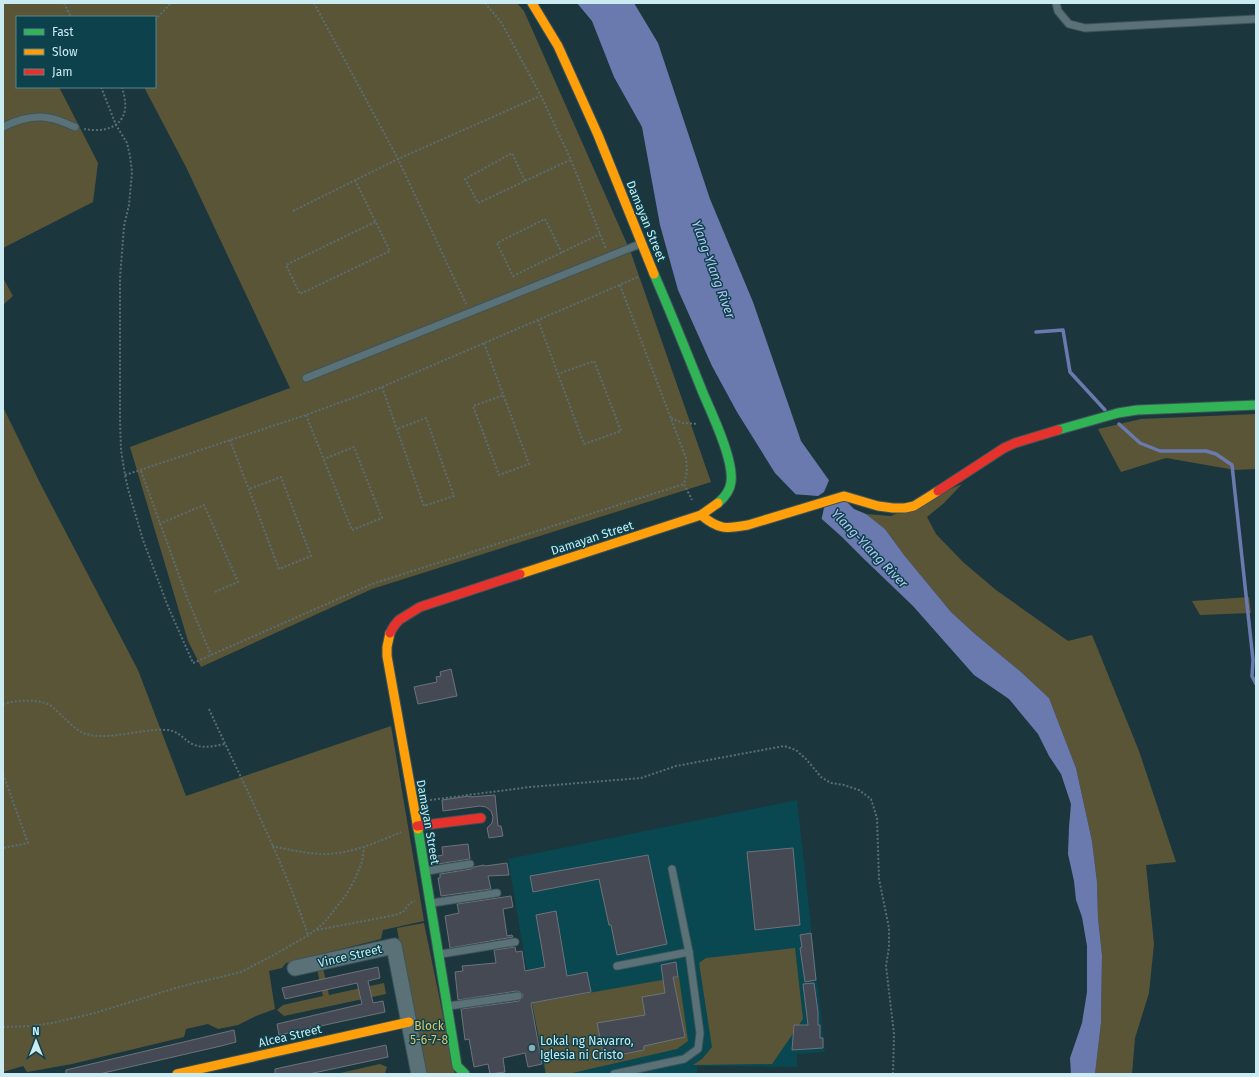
<svg xmlns="http://www.w3.org/2000/svg" width="1259" height="1077" viewBox="0 0 1259 1077" font-family="'Fira Sans',sans-serif">
	<style>
		.built { fill: #094751 }
		.green { fill: #5b5538 }
		.water { fill: #6b7aae }
		.pier { fill: #1b373d }
		.lines { fill: none; stroke-linecap: round; stroke-linejoin: round }
		.stream { stroke: #6b7aae; stroke-width: 3.5 }
		.building { fill: #454953; stroke: #6d727b }
		.lane-casing { stroke: #3d5458; stroke-width: 9 }
		.street-casing { stroke: #3d5458; stroke-width: 17 }
		.fast-casing { stroke: #3d5458; stroke-width: 11 }
		.slow-casing { stroke: #3d5458; stroke-width: 11 }
		.jam-casing { stroke: #3d5458; stroke-width: 11 }
		.path { stroke: #596e73; stroke-width: 2; stroke-dasharray: 2 2; stroke-linecap: butt }
		.lane { stroke: #5a7277; stroke-width: 7 }
		.street { stroke: #5a7277; stroke-width: 15 }
		.fast { stroke: #30b455; stroke-width: 9 }
		.slow { stroke: #ff9f0a; stroke-width: 9 }
		.jam { stroke: #e5322d; stroke-width: 9 }
		.poi-dot { fill: #8dacb3; stroke: #0d414b; stroke-width: 1.5 }
		.labels { text-anchor: middle; stroke-width: 3; stroke-linejoin: round; paint-order: stroke }
		.street-label { font-size: 12px; fill: #cbebf2; stroke: #0d414b }
		.park-label { font-size: 12px; fill: #dfc366; stroke: #0d414b }
		.poi-label { font-size: 12px; fill: #cbebf2; stroke: #0d414b; text-anchor: start }
		.water-label { font-size: 13px; font-style: italic; fill: #b7c5f5; stroke: #0d414b }
	</style>
	<rect width="100%" height="100%" fill="#1b373d"/>
	<path class="built" d="M797,800L825,1052L797,1054V1067L697,1066V1074H545L543,1065L508,859Z"/>
	<g class="green">
		<path d="M3,3H517L524,11L631,253L711,482L372,589L201,667L188,641L130,447L290,388L186,167L144,87H155V17H17V87H59L98,163L93,202L3,248Z"/>
		<path d="M3,278L13,296L3,305Z"/>
		<path d="M3,407L40,483L138,670L186,796L391,726L424,921L383,930L381,939L286,963L282,968L269,971L275,1009L256,1016L238,1025L218,1029L208,1024L186,1029L184,1037L72,1064L27,1072L23,1066L3,1072Z"/>
		<path d="M1256,414V469L1235,470L1166,458L1121,472L1098,429L1141,419Z"/>
		<path d="M962,484L944,503L927,517L936,534L963,562L996,590L1068,641L1092,635L1139,751L1176,862L1146,865L1154,944L1149,993L1135,1038L1132,1074H1095L1101,1023L1102,955L1098,918L1097,882L1092,841L1076,768L1049,698L1021,672L975,634L951,612L904,555L885,529L866,514L891,516Z"/>
		<path d="M1249,597L1251,613L1200,615L1192,601Z"/>
		<path d="M424,923L455,1074H422L397,928Z"/>
		<path d="M795,948L803,1019L772,1064L693,1065L702,1059L712,1047L699,963L706,958Z"/>
		<path d="M323,968L329,995L384,983L386,994L284,1016L277,1010L283,1005L323,996L317,969Z"/>
		<path d="M679,977L688,1041L677,1049L568,1074H546L532,1003Z"/>
		<path d="M380,1064L387,1067L385,1073L380,1074H336Z"/>
	</g>
	<path class="water" d="M577,3H634L658,43L710,199L753,302L801,441L838,493L854,509L866,514L885,529L904,555L951,612L975,634L1021,672L1049,698L1076,768L1092,841L1097,882L1098,918L1102,955L1101,1023L1095,1074H1071L1070,1058L1082,1023L1087,992V946L1082,917L1076,900L1074,881L1068,854L1069,827L1071,804L1061,774L1049,756L1038,734L1009,699L974,675L913,606L865,560L842,537L805,504L775,473L737,412L712,366L678,290L660,225L642,127L614,77L592,21Z"/>
	<path class="pier" d="M830,478L840,492L824,508L821,521L803,506L792,494L818,496L824,492Z"/>
	<g class="lines">
		<g class="stream">
			<path d="M1036,332L1063,330L1070,372L1105,410"/>
			<path d="M1119,424L1140,443L1160,451H1206L1216,454L1232,465L1253,660L1252,676L1256,684"/>
		</g>
	</g>
	<g class="building">
		<path d="M451,669L457,696L418,704L414,687L437,682L436,677L441,676L440,672Z"/>
		<path d="M495,795L498,826H501L503,836L489,838L487,828L492,823L493,817L491,811L486,807L480,806L443,811L442,800L469,796L470,797Z"/>
		<path d="M468,844L470,859L438,864L437,856L443,855L442,847Z"/>
		<path d="M793,848L800,925L755,930L747,852Z"/>
		<path d="M648,855L667,944L617,955L611,925H609L599,879L533,892L530,876Z"/>
		<path d="M507,863L509,875L488,876L491,889L441,896L438,878H440V874L471,869L474,867L484,865L485,866Z"/>
		<path d="M511,896L513,907L503,909L507,936L512,935L513,937L450,948L445,916L459,913L457,904Z"/>
		<path d="M556,911L567,976L587,972L591,992L531,1003L542,1064L528,1067L525,1053L503,1058L505,1072L490,1074L488,1064L474,1067L469,1039L465,1040L461,1009L519,1001L522,998L523,995L520,992L517,991L458,1000L455,972L463,971L462,966L496,963L494,950L515,947L516,952L522,951L525,971L545,967L536,915Z"/>
		<path d="M811,933L816,980L805,982L800,948L802,947L800,935Z"/>
		<path d="M676,962L678,977H673L685,1037L644,1046V1050L604,1058L597,1023L645,1015L642,997L665,993L661,965Z"/>
		<path d="M378,967L380,978L368,981L373,1003L383,1001L385,1012L279,1035L277,1024L362,1004L357,983L285,999L282,988Z"/>
		<path d="M814,983L818,1012V1025H820V1038H823V1048L792,1050L794,1025H808L803,984Z"/>
		<path d="M234,1030L236,1042L221,1046L99,1074H66V1070Z"/>
		<path d="M386,1045L388,1057L309,1074H275V1069Z"/>
	</g>
	<g class="lines">
		<g class="lane-casing">
			<g id="lane">
				<path d="M1056,3L1058,11L1069,24L1085,28L1256,19"/>
				<path d="M3,127C17,120 33,115 49,118C58,119 67,124 75,127"/>
				<path d="M306,378L640,244"/>
				<path d="M427,871L470,864"/>
				<path d="M432,903L497,893"/>
				<path d="M441,954L515,942"/>
				<path d="M617,966L689,952"/>
				<path d="M449,1006L518,996"/>
				<path d="M614,1074L684,1059L698,1049L700,1033L689,952L672,869"/>
			</g>
		</g>
		<g class="street-casing">
			<path id="street" d="M295,968L394,946L419,1074"/>
		</g>
		<g class="fast-casing">
			<g id="fast">
				<path d="M654,274C671,313 687,353 703,393C712,414 734,460 731,482C730,491 725,497 718,503"/>
				<path d="M1058,430L1118,413L1137,410L1256,405"/>
				<path d="M418,829L457,1066L465,1074"/>
			</g>
		</g>
		<g class="slow-casing">
			<g id="slow">
				<path d="M532,3L558,46L598,135L654,274"/>
				<path d="M701,515C719,530 726,529 748,525L844,496L878,506L893,508H905L914,506L938,491"/>
				<path d="M520,574L701,515L718,503"/>
				<path d="M390,633L387,647V656L418,829"/>
				<path d="M177,1074L409,1022"/>
			</g>
		</g>
		<g class="jam-casing">
			<g id="jam">
				<path d="M938,491L1004,448L1015,443L1058,430"/>
				<path d="M390,633L394,626L399,620L420,607L520,574"/>
				<path d="M417,826L481,818"/>
			</g>
		</g>
		<g class="path">
			<path d="M64,3L71,17"/>
			<path d="M314,3L398,159L466,304"/>
			<path d="M485,3L501,22L541,96L571,160L606,249"/>
			<path d="M155,20L171,3"/>
			<path d="M101,87L116,125L127,143L130,156L132,172L129,205L124,226L120,278V420L121,450L125,475L128,489L143,540L167,604L193,663L372,584L684,484"/>
			<path d="M84,129C100,132 122,130 125,109C126,103 124,94 122,87"/>
			<path d="M355,180L390,251L300,294L286,265L375,222"/>
			<path d="M525,181L512,153L465,179L478,203L570,160"/>
			<path d="M293,211L398,159L540,96"/>
			<path d="M562,253L545,219L497,243L513,276L600,234"/>
			<path d="M620,285L686,458L687,471L684,484L692,500"/>
			<path d="M538,320L584,444L621,431L594,361L558,374"/>
			<path d="M484,343L529,464L499,475L473,406L504,395"/>
			<path d="M382,387L424,506L454,496L426,418L397,429"/>
			<path d="M306,415L352,530L382,518L354,447L324,459"/>
			<path d="M671,418L683,423L698,424"/>
			<path d="M230,440L279,569L311,556L281,477L249,489"/>
			<path d="M141,471L188,600L211,655"/>
			<path d="M125,475L306,415L382,387L638,277"/>
			<path d="M159,524L204,505L238,582L215,592"/>
			<path d="M3,704C17,700 34,699 48,704C54,707 60,714 64,718C69,722 75,729 81,732C105,743 140,728 166,730C178,730 183,739 192,744C203,749 214,746 225,744"/>
			<path d="M209,709C243,784 282,857 308,935"/>
			<path d="M3,774L28,843L3,848"/>
			<path d="M430,800L530,787L641,778L676,766L784,746L796,750L807,760L821,777L831,783L844,785L859,790L871,799L877,818L879,879L889,928V947L886,966L894,1034L893,1074"/>
			<path d="M272,846C290,850 309,854 327,854C353,853 378,842 401,832"/>
			<path d="M317,930L395,915L403,912L410,903L415,901"/>
			<path d="M3,1027L32,1026L52,1023L95,1013L179,987L241,972L272,956L309,935L324,923L346,895L355,879L362,862L364,847"/>
		</g>
		<use href="#lane" class="lane"/>
		<use href="#street" class="street"/>
		<use href="#fast" class="fast"/>
		<use href="#slow" class="slow"/>
		<use href="#jam" class="jam"/>
	</g>
	<circle class="poi-dot" cx="532" cy="1048" r="4"/>
	<g class="labels">
		<g class="street-label">
			<text transform="translate(646 221) rotate(68)" y="4">Damayan Street</text>
			<text transform="translate(592 538) rotate(-18)" y="4">Damayan Street</text>
			<text transform="translate(428 822) rotate(80)" y="4">Damayan Street</text>
			<text transform="translate(350 956) rotate(-13)" y="4">Vince Street</text>
			<text transform="translate(290 1036) rotate(-13)" y="4">Alcea Street</text>
		</g>
		<g class="park-label">
			<text x="429" y="1030">Block<tspan x="429" dy="14">5-6-7-8</tspan></text>
		</g>
		<g class="poi-label">
			<text x="540" y="1045">Lokal ng Navarro,<tspan x="540" dy="14">Iglesia ni Cristo</tspan></text>
		</g>
		<g class="water-label">
			<text transform="translate(714 269) rotate(70)" y="5">Ylang-Ylang River</text>
			<text transform="translate(870 548) rotate(46)" y="5">Ylang-Ylang River</text>
		</g>
	</g>
	<rect width="1259" height="1077" fill="none" stroke="#cbebf2" stroke-width="8"/>
	<rect x="16" y="16" width="140" height="72" fill="#0d414b" stroke="#59858e"/>
	<rect x="24" y="29" width="20" height="6" fill="#30b455" stroke="#59858e"/>
	<text x="52" y="36" font-size="12" fill="#cbebf2">Fast</text>
	<rect x="24" y="49" width="20" height="6" fill="#ff9f0a" stroke="#59858e"/>
	<text x="52" y="56" font-size="12" fill="#cbebf2">Slow</text>
	<rect x="24" y="69" width="20" height="6" fill="#e5322d" stroke="#59858e"/>
	<text x="52" y="76" font-size="12" fill="#cbebf2">Jam</text>
	<g transform="translate(36 1041)" stroke="#0d414b" stroke-width="3" paint-order="stroke">
	<path d="M0-3L7 15L0 10L-7 15Z" fill="#cbebf2"/>
	<text y="-6" font-size="11" font-weight="bold" text-anchor="middle" fill="#cbebf2">N</text>
	</g>
</svg>
